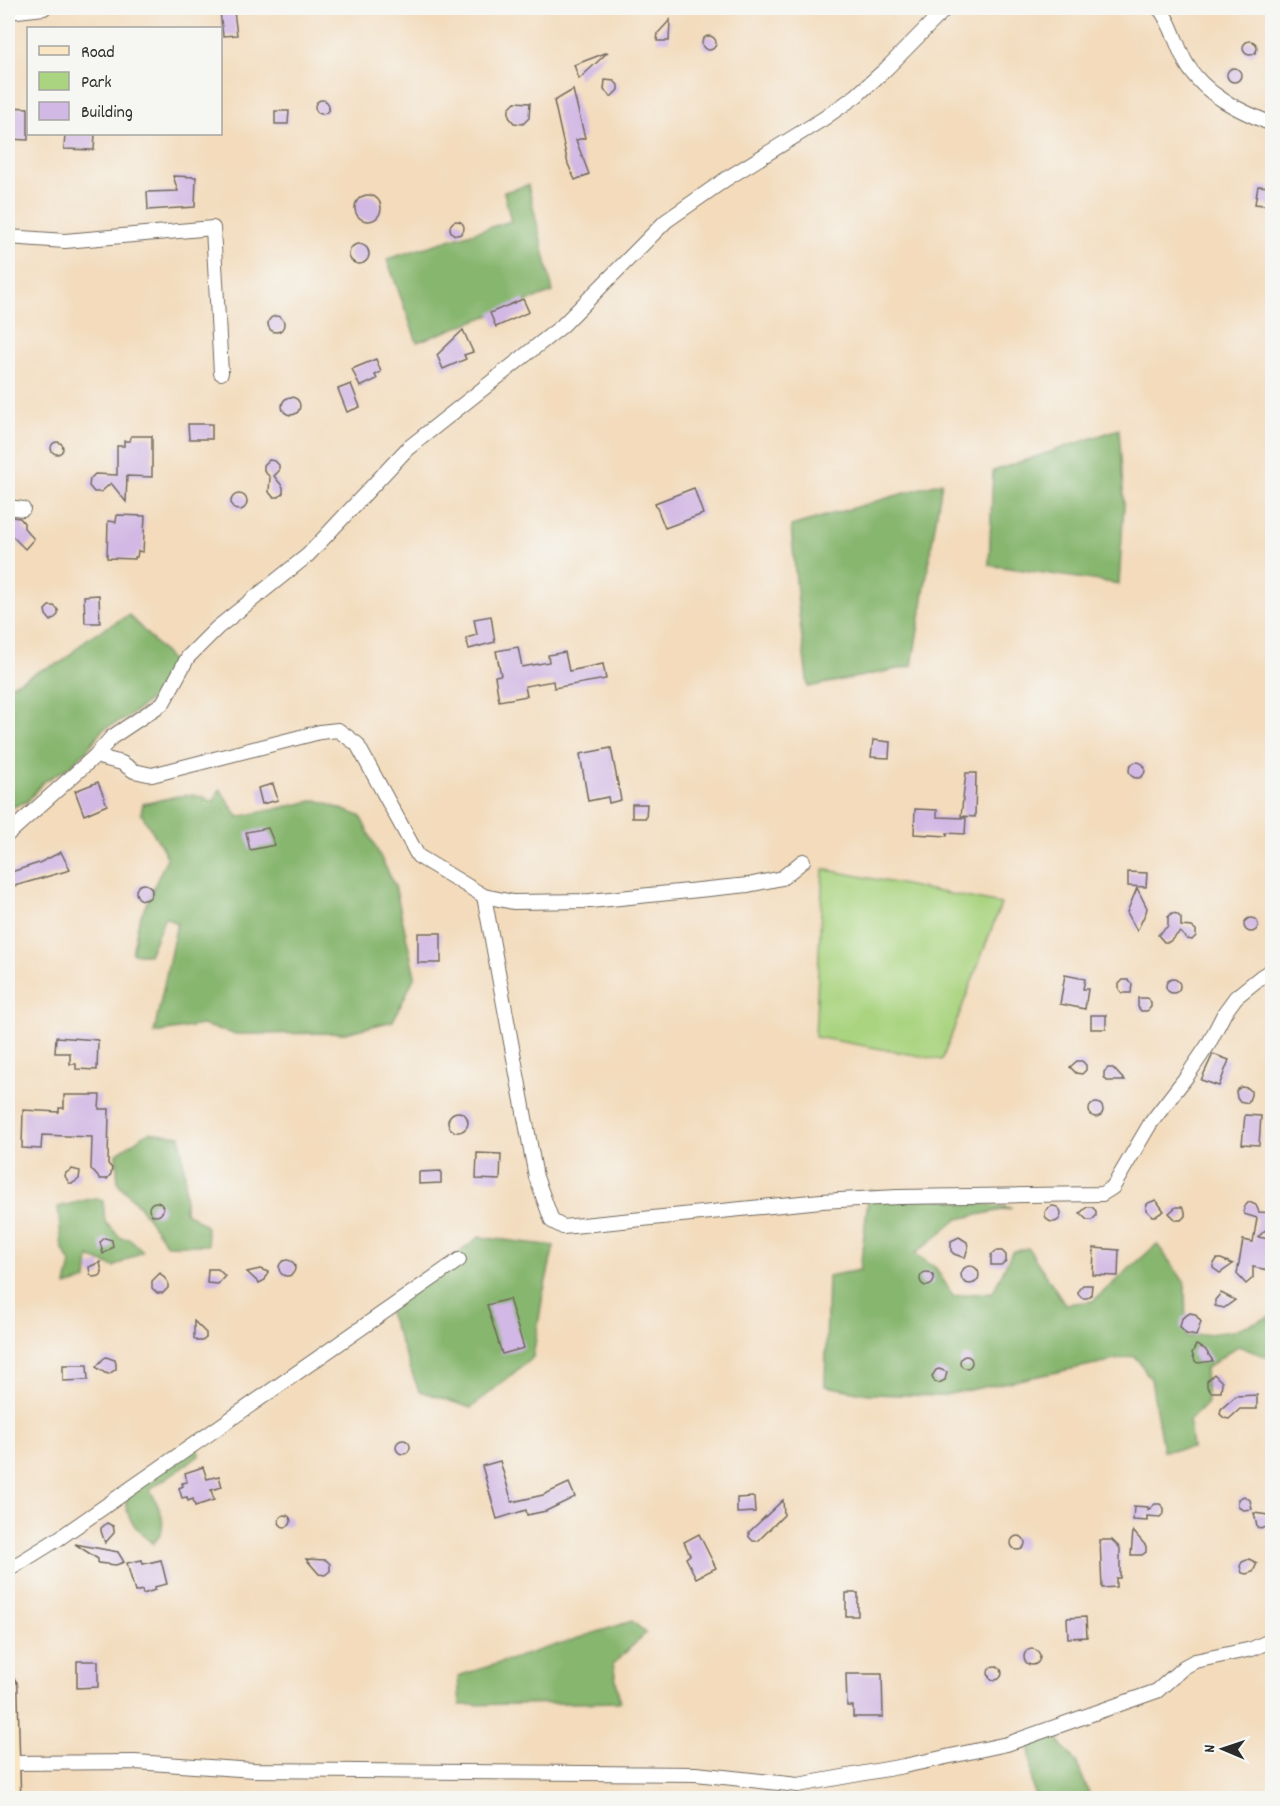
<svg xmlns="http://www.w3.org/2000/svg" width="1280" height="1806" viewBox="0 0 1280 1806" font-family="Dekko,sans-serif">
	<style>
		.green { fill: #aad480; stroke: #6a8056; stroke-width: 1.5 }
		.forest { fill: #87b66e; stroke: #59704c; stroke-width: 1.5 }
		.building { fill: #d2b8e4 }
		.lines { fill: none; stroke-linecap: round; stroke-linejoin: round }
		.street-casing { stroke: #71695e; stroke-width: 16 }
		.secondary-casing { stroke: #71695e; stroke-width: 21 }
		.street { stroke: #fff; stroke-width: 14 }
		.secondary { stroke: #fbe6c3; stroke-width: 18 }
	</style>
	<rect width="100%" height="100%" fill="#f6f6f2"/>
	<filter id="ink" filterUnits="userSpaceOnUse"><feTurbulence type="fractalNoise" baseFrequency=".0167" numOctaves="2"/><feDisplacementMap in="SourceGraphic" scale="12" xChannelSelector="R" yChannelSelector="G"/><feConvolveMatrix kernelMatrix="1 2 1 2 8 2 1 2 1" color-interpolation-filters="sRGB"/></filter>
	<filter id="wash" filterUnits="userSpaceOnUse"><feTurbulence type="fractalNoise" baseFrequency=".008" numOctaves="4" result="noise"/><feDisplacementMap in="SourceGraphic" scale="24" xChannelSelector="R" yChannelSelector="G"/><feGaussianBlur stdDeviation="1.35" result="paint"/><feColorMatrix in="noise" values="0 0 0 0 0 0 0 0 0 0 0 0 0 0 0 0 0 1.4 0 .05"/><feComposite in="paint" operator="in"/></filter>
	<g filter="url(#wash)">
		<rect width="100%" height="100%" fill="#f3dbbc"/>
		<path class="green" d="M823,869L1001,904L942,1060L815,1037Z"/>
		<g class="forest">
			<path d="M528,185L553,292L417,342L387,259L511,221L504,192Z"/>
			<path d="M1119,429L1124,504L1119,584L989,565L993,471Z"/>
			<path d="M942,482L912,666L808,687L799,614L791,526Z"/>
			<path d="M129,615L174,663L156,695L127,718L103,729L86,751L68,768L43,782L28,801L8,809V687L41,670L62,662L89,637Z"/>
			<path d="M220,789L238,817L317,800L360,816L395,886L415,976L393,1021L345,1033L235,1034L202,1025L154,1033L177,923L165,917L149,955L132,953L139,920L167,858C161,842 149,828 141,813L143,804L178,796L195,795L214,801Z"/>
			<path d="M149,1132L180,1136L185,1175V1211L206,1226L208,1245H167L139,1206L118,1183L116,1154Z"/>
			<path d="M869,1190L1012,1208L958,1219L915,1254L936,1268L953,1296L993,1292L1012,1252L1028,1248L1065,1304L1093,1301L1157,1244L1185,1283L1186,1337L1232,1331L1272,1316V1359L1238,1346L1205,1369L1207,1403L1189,1421L1192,1448L1163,1451L1151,1379L1135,1356L940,1396L869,1394L825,1386L828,1276L860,1270Z"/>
			<path d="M94,1198L103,1201L105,1222L121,1238L130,1239L143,1251L114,1267L89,1257L87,1280L66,1286L71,1263L62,1248L58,1207Z"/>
			<path d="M479,1237L554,1246L543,1294L533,1357L471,1408L419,1391L388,1310Z"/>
			<path d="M195,1444L200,1455L150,1489C160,1510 171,1525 153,1544C138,1530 123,1518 126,1495Z"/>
			<path d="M632,1621L646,1633L613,1664L620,1702L460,1705L458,1676Z"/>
			<path d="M1050,1729L1077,1764L1091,1798H1035L1032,1782L1029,1736Z"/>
		</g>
		<g id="blocks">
			<g class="building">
				<path d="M234,11L237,35L223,36L220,12Z"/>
				<path d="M670,20L669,41H657L658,33Z"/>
				<circle cx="709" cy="43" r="7"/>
				<circle cx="1250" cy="48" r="7"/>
				<path d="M608,52L579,79L574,65Z"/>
				<circle cx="1234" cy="75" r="7"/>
				<path d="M605,80L614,81L618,85V90L611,97L604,90Z"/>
				<path d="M573,90L585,138L576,140L589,174L575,180L568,164L554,101Z"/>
				<circle cx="322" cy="107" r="7"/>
				<path d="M515,102L530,103L529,118L523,124L514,123L509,117V108Z"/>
				<path d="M8,107L28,108V140L8,139Z"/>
				<path d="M275,111H289L288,124H275Z"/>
				<path d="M65,134H95L94,150L64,149Z"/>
				<path d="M173,176L196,177L195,207L148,210L147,192L178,191Z"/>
				<path d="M1258,186L1270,187L1269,194H1272V206L1255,204Z"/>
				<circle cx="368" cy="208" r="13"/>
				<circle cx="457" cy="228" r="7"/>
				<circle cx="359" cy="254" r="10"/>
				<path d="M523,299L529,312L496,327L490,313Z"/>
				<circle cx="276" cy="324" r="8"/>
				<path d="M463,330L473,352L464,355L466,359L443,369L437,355Z"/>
				<path d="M376,359L381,372L375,375L377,379L360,387L352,369Z"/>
				<path d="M351,384L360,407L347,412L338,389Z"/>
				<circle cx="291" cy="406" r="9"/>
				<path d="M188,424H212V439H189Z"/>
				<path d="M131,436H152V477L127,476L126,502L111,483L101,492H94L89,486L90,479L95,474L117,475V446H124V441H130Z"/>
				<circle cx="57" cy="448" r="6"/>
				<path d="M269,460L275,461L279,465V471L274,476L283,487V493L279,497H273L269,492L270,477L264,471V465Z"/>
				<path d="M694,488L703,514L665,528L655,503Z"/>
				<circle cx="239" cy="502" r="8"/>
				<path d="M117,515L145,516L143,552L138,551L137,557H135V559L107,558L108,521L116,522Z"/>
				<path d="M11,517L20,518L24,523V528L34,539L25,549L8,532V521Z"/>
				<path d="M99,595L100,623H85L84,596Z"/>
				<path d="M49,606H54L58,610V615L51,621L46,615L45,610Z"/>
				<path d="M491,616L495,642L469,649L466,638L477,635L474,619Z"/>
				<path d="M518,647L522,667L549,662L548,655L565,652L569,671L603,664L606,679L554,688L553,681L525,686L527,696L499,701L495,676L501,675L496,651Z"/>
				<path d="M873,740L890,742L889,758L871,757Z"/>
				<path d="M611,748L621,800L609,803L608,797L588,801L580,754Z"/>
				<circle cx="1137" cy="770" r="8"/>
				<path d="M966,773H976L975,817L961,816Z"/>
				<path d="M98,782L107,805L84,815L75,791Z"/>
				<path d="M273,784L278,800L262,804L258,788Z"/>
				<path d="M632,804H647L646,818H632Z"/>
				<path d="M915,809L937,810V817L966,818L965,834L947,833V836L914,834Z"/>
				<path d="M268,828L275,845L250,850L246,832Z"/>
				<path d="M61,852L70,870L11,887L8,873L39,863Z"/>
				<path d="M1128,872L1147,873L1146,887L1128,886Z"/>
				<circle cx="144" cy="892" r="8"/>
				<path d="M1137,888L1147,908L1146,912L1137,931L1127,912Z"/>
				<path d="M1172,913L1177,914L1181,918V926L1192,927L1196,930V936L1192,940L1187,939L1180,932L1169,942H1164L1158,935L1168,926V917Z"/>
				<circle cx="1251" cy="925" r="7"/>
				<rect x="418" y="933" width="23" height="30"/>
				<path d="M1065,975L1085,979L1083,989H1088L1085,1009L1060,1004Z"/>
				<circle cx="1173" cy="986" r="7"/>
				<path d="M1123,980H1128L1132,984L1131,993H1122L1119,989V984Z"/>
				<path d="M1138,998H1147L1151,1002V1007L1147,1011H1141L1138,1007Z"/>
				<rect x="1091" y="1015" width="15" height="14"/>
				<path d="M56,1037L98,1040L97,1070L76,1069V1064H70V1053H55Z"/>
				<path d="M1213,1054L1229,1060L1219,1086L1201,1080Z"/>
				<path d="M1077,1061H1082L1086,1065V1070L1082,1074L1076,1073L1070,1067Z"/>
				<path d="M1108,1068H1113L1125,1081H1107L1104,1077V1072Z"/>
				<path d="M1241,1087L1248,1088L1251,1091V1095L1248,1103L1239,1101L1237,1098L1236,1091Z"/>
				<path d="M64,1095H100L99,1109H109L108,1164L112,1168L111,1174L107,1179H100L91,1169L92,1137L42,1135L41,1149L22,1148L23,1110L59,1112V1108H64Z"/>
				<circle cx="1096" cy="1110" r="7"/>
				<circle cx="458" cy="1122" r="10"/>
				<path d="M1245,1115L1261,1116L1259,1145L1242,1144Z"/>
				<path d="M477,1153L501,1154L500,1180L476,1179Z"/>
				<path d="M72,1169L80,1171L79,1179L73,1183H69L65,1176L66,1173Z"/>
				<path d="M441,1171V1183L419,1184V1172Z"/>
				<path d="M1156,1200L1164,1211L1156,1216H1152L1146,1210V1206L1148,1203Z"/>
				<path d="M1249,1202L1256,1205L1259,1212L1272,1213V1224L1258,1237L1270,1239L1269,1243H1272V1246L1268,1270L1253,1267V1278L1246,1284L1237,1274L1243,1240L1253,1242L1257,1218L1244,1214V1207Z"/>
				<circle cx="156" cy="1209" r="7"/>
				<circle cx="1053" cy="1214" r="8"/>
				<path d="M1087,1207H1092L1096,1211V1216L1092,1220H1087L1080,1213Z"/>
				<path d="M1176,1207H1182L1185,1211V1216L1181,1220H1176L1169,1213Z"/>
				<path d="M959,1237L967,1242L968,1247L965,1258L954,1254L951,1251V1241Z"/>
				<path d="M105,1238L112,1240L113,1247L103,1254L100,1242Z"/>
				<path d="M1094,1248L1119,1250L1118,1276L1093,1275Z"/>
				<path d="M996,1251H1002L1006,1255V1261L1001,1265H991V1255Z"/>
				<path d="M1217,1259H1221L1233,1264L1220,1273L1213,1268V1265Z"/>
				<circle cx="287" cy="1268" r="8"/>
				<path d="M100,1262L102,1273L100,1276L93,1277L90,1274L89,1267Z"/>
				<circle cx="970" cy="1275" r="9"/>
				<path d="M208,1269H218L225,1276L218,1284L207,1283Z"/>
				<path d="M260,1269L268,1272L265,1280L259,1283L247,1272Z"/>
				<circle cx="927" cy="1279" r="7"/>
				<path d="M160,1273L168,1282V1288L163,1293H157L152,1288V1281Z"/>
				<path d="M1083,1285H1092L1091,1295L1087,1298H1082L1078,1294L1079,1289Z"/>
				<path d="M1221,1293L1235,1300L1224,1308L1215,1306V1300Z"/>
				<path d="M509,1299L524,1348L502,1354L487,1305Z"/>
				<path d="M1190,1313L1195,1314L1201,1322L1196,1336L1186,1334L1180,1327L1182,1318Z"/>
				<path d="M194,1321L206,1333V1338L202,1341H197L194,1338Z"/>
				<path d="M1196,1345L1205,1349L1213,1361L1198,1363L1195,1361L1192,1353Z"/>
				<circle cx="966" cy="1362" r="6"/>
				<path d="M106,1357L115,1360L116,1364V1369L109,1374L105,1373L96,1367L103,1359Z"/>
				<path d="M63,1365H87L88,1380L63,1381Z"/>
				<path d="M939,1369L947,1372L945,1380L939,1383L935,1382L932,1376L936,1370Z"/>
				<path d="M1214,1374L1222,1382L1221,1392H1211L1207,1387V1381Z"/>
				<path d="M1257,1395V1409H1240L1229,1419L1224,1418L1220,1414L1221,1409L1236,1396Z"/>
				<circle cx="403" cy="1447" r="7"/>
				<path d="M500,1461L512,1502L543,1495L569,1483L575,1497L546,1511L527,1515L526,1510L497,1519L482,1466Z"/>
				<path d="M203,1467L207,1479L219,1476L222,1487L211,1490L214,1500L195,1506L193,1499L188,1501L187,1497L182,1498L179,1488L183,1486L182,1483L187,1482L185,1473Z"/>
				<path d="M1244,1496L1250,1500L1252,1509L1243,1510L1238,1507V1499Z"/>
				<path d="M754,1497L755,1512L737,1513V1498Z"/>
				<path d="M783,1500L784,1515L758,1541H753L749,1537V1532Z"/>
				<path d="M1155,1504H1160L1164,1508V1513L1160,1517L1147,1516V1521L1133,1520L1134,1506L1148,1507V1510Z"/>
				<path d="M1254,1513L1268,1515L1270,1518L1269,1526L1261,1529L1257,1527Z"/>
				<circle cx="285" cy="1521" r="6"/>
				<path d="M107,1523L113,1526L114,1530V1533L105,1543L101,1531V1528Z"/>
				<path d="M1133,1531L1146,1546V1552L1142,1555H1131Z"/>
				<path d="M699,1534L716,1568L696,1578L686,1558L690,1555L684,1542Z"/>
				<circle cx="1018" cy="1543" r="7"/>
				<path d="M1100,1540H1112L1120,1548V1578H1116V1587L1102,1588Z"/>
				<path d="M75,1544L118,1552L124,1562L116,1565L98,1563V1559Z"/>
				<path d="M306,1559L326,1560L330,1564V1571L325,1575L319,1574Z"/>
				<path d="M1249,1559L1257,1563L1253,1572L1246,1574L1242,1573L1240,1566L1242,1562Z"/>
				<path d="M142,1560L143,1564L161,1560L167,1584L154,1587L155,1590L143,1594L142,1590L135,1592L127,1563Z"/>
				<rect x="846" y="1593" width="12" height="23"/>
				<path d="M1086,1617L1087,1637L1068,1638L1067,1618Z"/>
				<circle cx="1032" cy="1657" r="8"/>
				<path d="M77,1661H98V1687L77,1688Z"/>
				<circle cx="995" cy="1673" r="7"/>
				<path d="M846,1674H882L883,1717H853V1706H847Z"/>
			</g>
		</g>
	</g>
	<g filter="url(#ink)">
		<use href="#blocks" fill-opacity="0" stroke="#71695e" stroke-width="1.5"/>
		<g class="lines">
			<g class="street-casing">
				<g id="street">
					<path d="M1159,8C1172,23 1176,45 1186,63C1204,95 1240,111 1272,124"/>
					<path d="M8,12L44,8"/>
					<path d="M8,237L65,241L213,228L221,373"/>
					<path d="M8,507L23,509"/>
					<path d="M95,756L122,763L134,771L152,775L320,732L338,730L357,744L418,856L484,896L513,902L590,901L748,885L782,878L803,861"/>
					<path d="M8,834L95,756L112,737L163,703L188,657L217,628L308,555L407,449L562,326L666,221L726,179L823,119L856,96L886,69L946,8"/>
					<path d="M484,896L536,1177L552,1221L563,1227L821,1201L898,1197L1102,1194L1113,1187L1150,1124L1187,1076L1208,1045L1225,1012L1236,997L1262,976L1272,970"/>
					<path d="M8,1570L58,1539L459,1260"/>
					<path d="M11,1763L135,1762L254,1770L696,1774L798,1785L904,1766L1007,1744L1157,1691L1184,1667L1195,1661L1252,1649L1272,1640"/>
				</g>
			</g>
			<g class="secondary-casing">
				<path id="secondary" d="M8,1686L11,1798"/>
			</g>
			<use href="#street" class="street"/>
			<use href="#secondary" class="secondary"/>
		</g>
	</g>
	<rect width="1280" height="1806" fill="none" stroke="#f6f6f2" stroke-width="30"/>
	<rect x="27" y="27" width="195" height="108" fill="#f6f6f2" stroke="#a5a5a2" stroke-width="1.5"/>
	<rect x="39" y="46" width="30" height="9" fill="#fbe6c3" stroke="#a5a5a2" stroke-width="1.5"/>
	<text x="81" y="57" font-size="18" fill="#2b2b2b">Road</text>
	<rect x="39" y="72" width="30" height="18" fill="#aad480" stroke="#a5a5a2" stroke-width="1.5"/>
	<text x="81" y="87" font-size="18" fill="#2b2b2b">Park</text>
	<rect x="39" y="102" width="30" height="18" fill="#d2b8e4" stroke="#a5a5a2" stroke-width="1.5"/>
	<text x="81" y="117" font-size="18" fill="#2b2b2b">Building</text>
	<g transform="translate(1223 1749) rotate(272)" stroke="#f6f6f2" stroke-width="4.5" paint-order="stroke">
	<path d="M0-4.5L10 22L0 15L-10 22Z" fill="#2b2b2b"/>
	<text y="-9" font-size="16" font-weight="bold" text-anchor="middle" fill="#2b2b2b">N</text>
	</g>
</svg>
